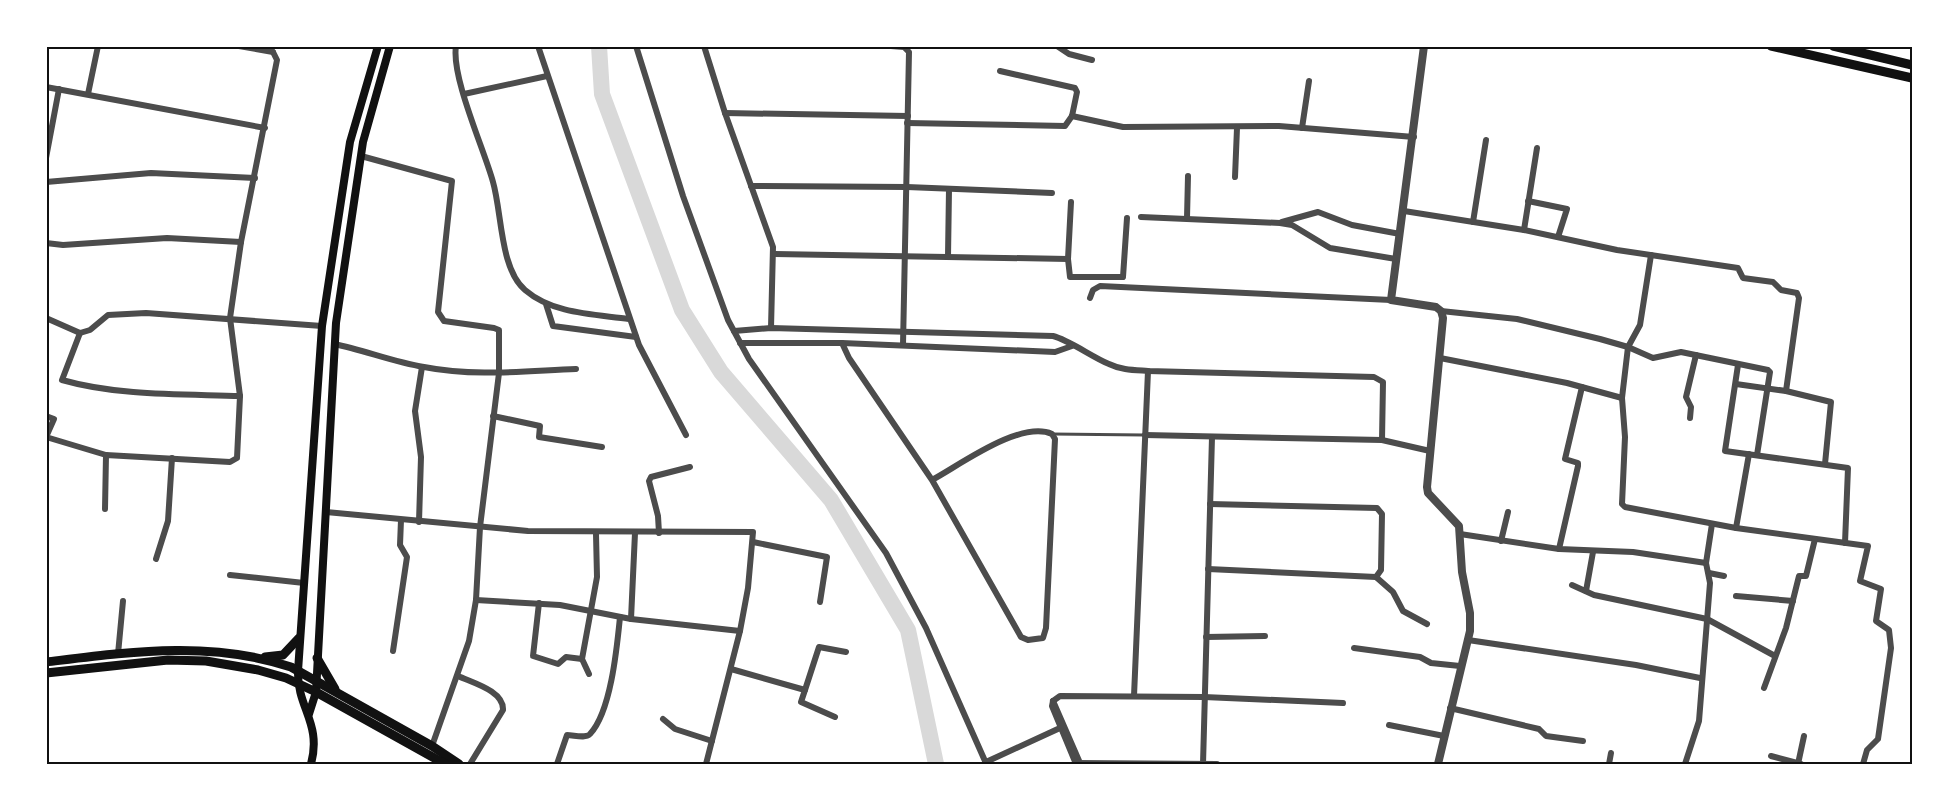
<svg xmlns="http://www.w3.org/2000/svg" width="1959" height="811" viewBox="0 0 1959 811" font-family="Mulish,sans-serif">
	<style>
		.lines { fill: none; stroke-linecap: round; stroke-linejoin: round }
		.river { stroke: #d9d9d9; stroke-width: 16 }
		.service { stroke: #4c4c4c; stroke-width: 3 }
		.minor { stroke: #4c4c4c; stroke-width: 6 }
		.tertiary { stroke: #4c4c4c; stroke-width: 8 }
		.secondary { stroke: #111; stroke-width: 8 }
		.primary { stroke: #111; stroke-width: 9 }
		.neatline { fill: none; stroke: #111; stroke-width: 2 }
	</style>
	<rect width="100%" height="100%" fill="#fff"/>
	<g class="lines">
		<path class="river" d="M599,46L602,94L682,310L721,372L831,500L908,630L936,764"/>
		<path class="service" d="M1052,434L1144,435"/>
		<g class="minor">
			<path d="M239,46L273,52"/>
			<path d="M456,46C451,77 484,149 493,182C502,213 500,269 525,290C553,314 593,314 629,319"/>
			<path d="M538,46L639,345L686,435"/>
			<path d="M636,46L683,196L728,320L749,359L886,553L926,628L985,761"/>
			<path d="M704,46L725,113L773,247L771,328"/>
			<path d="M891,46L904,47L909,52L903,345"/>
			<path d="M1057,46L1069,54L1092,60"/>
			<path d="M1000,71L1075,88L1077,92L1072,116"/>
			<path d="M46,87L265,128"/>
			<path d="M88,94L98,46"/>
			<path d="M464,94L547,76"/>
			<path d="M725,113L908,116"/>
			<path d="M1072,116L1123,127L1279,126L1414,137"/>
			<path d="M907,123L1065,126L1072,116"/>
			<path d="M1302,128L1309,81"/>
			<path d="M361,156L452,181L438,312L444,321L494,328L499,330V373L480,527L476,600L469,641L432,746"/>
			<path d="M46,158L59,89"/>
			<path d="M1235,177L1237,128"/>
			<path d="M46,182L151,173L255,178"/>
			<path d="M751,186L907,187L1052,193"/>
			<path d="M1528,201L1567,209L1558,237"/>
			<path d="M1071,202L1068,259L1070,277H1123L1127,218"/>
			<path d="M1404,211L1524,230L1617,250L1738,268L1743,278L1773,282L1781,290L1797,293L1799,298L1786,391"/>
			<path d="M1141,217L1280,223L1292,225L1330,248L1396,259"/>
			<path d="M1187,218L1188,176"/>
			<path d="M1282,222L1318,212L1352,225L1400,234"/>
			<path d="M1473,222L1486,140"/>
			<path d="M1524,230L1537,148"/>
			<path d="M46,243L63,245L167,238L241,242"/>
			<path d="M775,254L1068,259"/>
			<path d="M1651,255L1640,325L1628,347L1622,398L1625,437L1622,504L1625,507L1736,528L1868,546L1860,581L1881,589L1876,621L1889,630L1891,648L1878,739L1867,750L1863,764"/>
			<path d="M948,257L949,189"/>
			<path d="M1090,298L1093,290L1100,286L1391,300"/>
			<path d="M546,304L553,326L636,337"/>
			<path d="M1441,311L1517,319L1600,339L1628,347L1653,358L1681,352L1768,370L1770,372L1757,455"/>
			<path d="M46,318L80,333L90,330L108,315L146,313L322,326"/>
			<path d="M734,331L771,328L1053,336C1069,340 1092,357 1109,364C1121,370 1135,370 1148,371L1374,377L1383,382L1382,440"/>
			<path d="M80,333L62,380C118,396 181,394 240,396"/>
			<path d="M740,343H842L1055,352L1072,346"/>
			<path d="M842,343L849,358L932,480L1021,637L1028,640L1043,638L1046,628L1055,439L1052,434C1020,420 960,465 932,480"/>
			<path d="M334,344C364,350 393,362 424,367C474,377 525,371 576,369"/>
			<path d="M1440,358L1567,383L1622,398"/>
			<path d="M1738,365L1725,451L1848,468L1845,543"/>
			<path d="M1736,384L1786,391L1831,402L1825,464"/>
			<path d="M46,416L54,419L46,437"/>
			<path d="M493,416L540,426L539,437L602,447"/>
			<path d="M1690,418L1691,407L1686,397L1696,355"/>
			<path d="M1145,435L1382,440L1430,451"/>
			<path d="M46,437L106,455"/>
			<path d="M1210,504L1377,508L1382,514L1381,570L1376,577"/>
			<path d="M105,509L106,455L230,462L237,458L240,396L230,318L241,242L277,60L273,52"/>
			<path d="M326,512L528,531L753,532L748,588L740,631L706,764"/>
			<path d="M419,522L421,457L415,411L422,367"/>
			<path d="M1736,528L1749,454"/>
			<path d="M659,533L658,516L649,481L651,477L690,467"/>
			<path d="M1460,534L1559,549L1633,552L1706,563"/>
			<path d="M1501,541L1508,512"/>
			<path d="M753,542L827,557L820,602"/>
			<path d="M1559,549L1578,466V463L1565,459L1582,387"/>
			<path d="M156,559L168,521L172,458"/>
			<path d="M1208,569L1376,577L1393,592L1403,611L1427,624"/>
			<path d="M1709,573L1724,576"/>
			<path d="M230,575L304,583"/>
			<path d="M1572,585L1594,595L1707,619L1775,656"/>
			<path d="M1586,591L1593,552"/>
			<path d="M1736,596L1793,601"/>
			<path d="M476,600L560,605L631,619L740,631"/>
			<path d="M539,603L533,656L558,664L566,657L582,659"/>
			<path d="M631,619L635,533"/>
			<path d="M1206,637L1265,636"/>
			<path d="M1468,640L1636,665L1700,678"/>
			<path d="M1354,648L1420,657L1431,663L1460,666"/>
			<path d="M393,651L407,557L400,545L401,520"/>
			<path d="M118,654L123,601"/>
			<path d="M731,669L805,690L801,702L835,717"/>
			<path d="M589,674L582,659L597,577L596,534"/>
			<path d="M458,676C473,683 504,691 503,710L470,764"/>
			<path d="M1764,688L1786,628L1799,576H1806L1815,539"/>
			<path d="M805,690L819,647L846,652"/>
			<path d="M1134,696L1148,371"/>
			<path d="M1053,701L1060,696L1204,697L1343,703"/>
			<path d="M1053,701L1052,706L1076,764"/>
			<path d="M1053,701L1080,763"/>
			<path d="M1450,708L1539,729L1546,736L1583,741"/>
			<path d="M663,719L675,729L712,741"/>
			<path d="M1389,725L1444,736"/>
			<path d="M1771,756L1801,764"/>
			<path d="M986,762L1060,728"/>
			<path d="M1075,763L1217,764"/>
			<path d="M557,764L567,735C574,735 585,739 590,734C611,712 617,647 620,617"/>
			<path d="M1203,764L1212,437"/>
			<path d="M1609,764L1611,753"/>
			<path d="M1685,764L1699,721L1710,583L1706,563L1712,524"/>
			<path d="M1798,764L1804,736"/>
		</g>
		<path class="tertiary" d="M1424,46L1391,300L1436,307L1441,311L1443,318L1427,487L1428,493L1459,526L1462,572L1470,613V631L1438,764"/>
		<g class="secondary">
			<path d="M309,714L316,692L336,323L363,142L390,46"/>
			<path d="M311,764C322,723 297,708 298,671L322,326L350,142L378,46"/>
		</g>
		<g class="primary">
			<path d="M1771,46L1912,78"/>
			<path d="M1833,46L1912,65"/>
			<path d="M265,657L283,655L299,638"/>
			<path d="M317,658L335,689"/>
			<path d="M46,662C129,652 210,640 291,667L432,746L459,764"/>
			<path d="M46,673L168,660L206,661L258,670L286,678L316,692L445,764"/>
		</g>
	</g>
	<rect width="1959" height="811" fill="none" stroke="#ffffff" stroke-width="96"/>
	<rect x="48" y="48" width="1863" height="715" class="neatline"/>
</svg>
